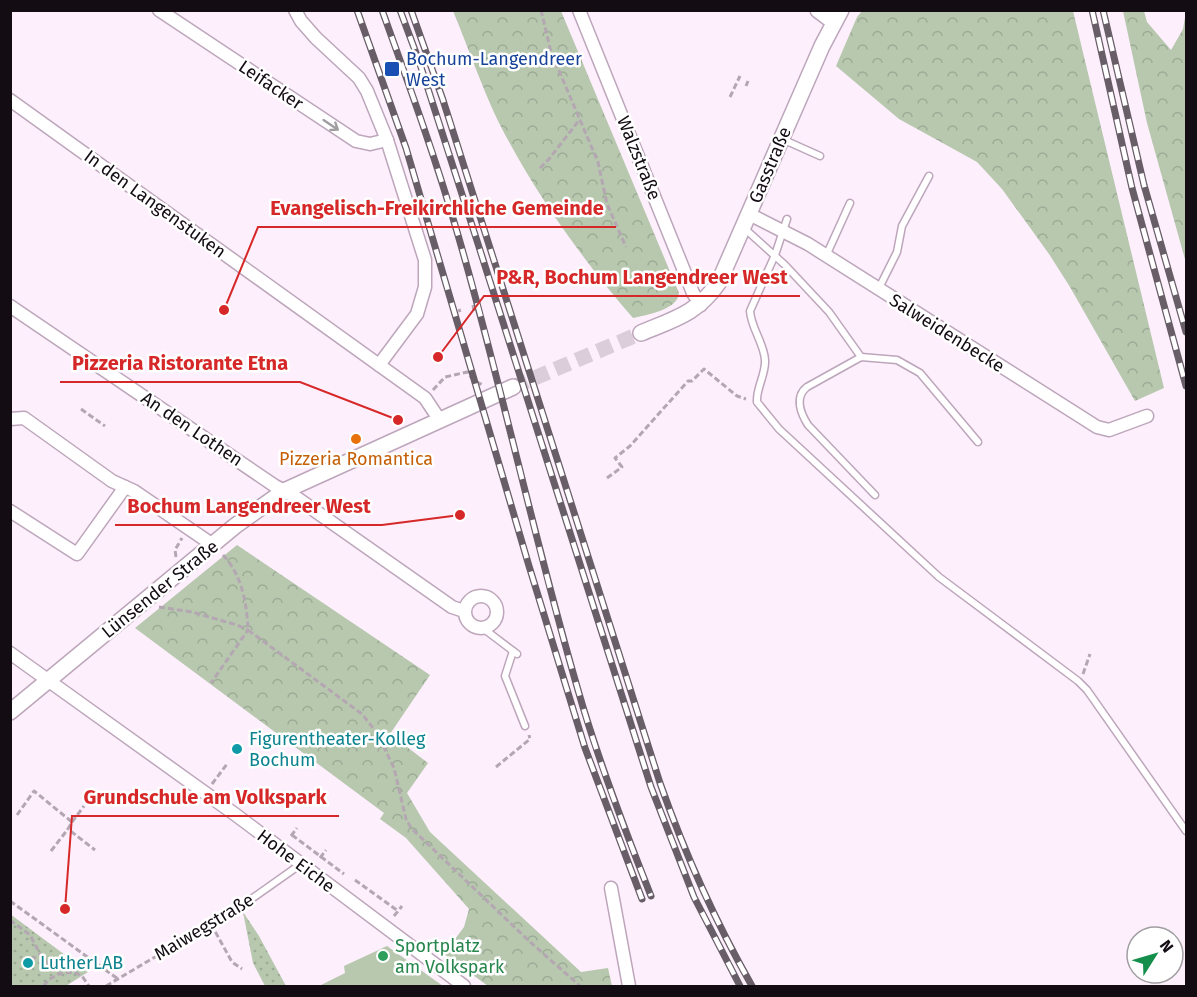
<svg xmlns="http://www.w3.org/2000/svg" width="1197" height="997" viewBox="0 0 1197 997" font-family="'Fira Sans',sans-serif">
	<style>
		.grass { fill: url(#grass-dots) }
		.forest { fill: url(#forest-crowns) }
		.pitch { fill: #b7c8af }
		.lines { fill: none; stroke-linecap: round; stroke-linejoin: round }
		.tertiary-tunnel { stroke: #dbcdd9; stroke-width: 15; stroke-dasharray: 15 8; stroke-linecap: butt }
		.service-casing { stroke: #bda6bb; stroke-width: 9 }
		.minor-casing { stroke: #bda6bb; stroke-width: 15 }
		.tertiary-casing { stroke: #bda6bb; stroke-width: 18 }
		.path { stroke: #b4a7b2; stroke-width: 3; stroke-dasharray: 6 3; stroke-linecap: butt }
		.service { stroke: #fff; stroke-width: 6 }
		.minor { stroke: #fff; stroke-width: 12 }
		.tertiary { stroke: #fff; stroke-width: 15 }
		.rail-casing { stroke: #675e67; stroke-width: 7 }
		.rail { stroke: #fff; stroke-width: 4.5; stroke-dasharray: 14; stroke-linecap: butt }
		.oneway { stroke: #a19ea1 }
		.transit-dot { fill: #1a4fb4; stroke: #fff; stroke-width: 2 }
		.food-dot { fill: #e8710a; stroke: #fff; stroke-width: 2 }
		.culture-dot { fill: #0f9aa8; stroke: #fff; stroke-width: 2 }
		.leisure-dot { fill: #2e9e5b; stroke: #fff; stroke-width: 2 }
		.labels { text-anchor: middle; stroke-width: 5; stroke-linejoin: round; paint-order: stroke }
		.transit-label { font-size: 18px; fill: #164399; stroke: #fff; text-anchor: start }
		.street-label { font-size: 18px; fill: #130c13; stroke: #fff }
		.food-label { font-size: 18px; fill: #c56008; stroke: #fff }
		.culture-label { font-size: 18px; fill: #0d838f; stroke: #fff; text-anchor: start }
		.leisure-label { font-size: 18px; fill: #27864d; stroke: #fff; text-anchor: start }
		.leader { fill: none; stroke: #d62828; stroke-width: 2 }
		.callout-dot { fill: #d62828; stroke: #fff; stroke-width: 2 }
		.callout-label { font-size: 20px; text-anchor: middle; font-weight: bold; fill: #d62828; stroke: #fff; stroke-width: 5; stroke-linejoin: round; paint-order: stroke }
	</style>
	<defs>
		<pattern id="grass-dots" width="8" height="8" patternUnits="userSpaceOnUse" patternTransform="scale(1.5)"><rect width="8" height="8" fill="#b7c8af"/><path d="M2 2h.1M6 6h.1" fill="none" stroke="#9cab96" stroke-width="1.8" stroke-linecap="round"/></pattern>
		<pattern id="forest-crowns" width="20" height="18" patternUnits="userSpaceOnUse" patternTransform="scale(1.5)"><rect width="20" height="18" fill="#b7c8af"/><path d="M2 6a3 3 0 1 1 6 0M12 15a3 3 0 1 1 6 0" fill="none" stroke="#9cab96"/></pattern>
	</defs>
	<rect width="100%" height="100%" fill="#feeffc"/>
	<g class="grass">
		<path d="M243,912L259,936L286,986H265L253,963Z"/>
		<path d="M10,914L88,972L66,986H11Z"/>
	</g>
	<g class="forest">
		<path d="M453,11H561L679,293C678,310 646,315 633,318C581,258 534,192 498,121C481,85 468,47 453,11Z"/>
		<path d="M862,11H1073L1164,388L1135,401L1070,287L1049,254L1002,189L977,162L899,119L836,66L857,17Z"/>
		<path d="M1123,11H1144L1147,22L1171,50L1183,29L1186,11V263L1147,123Z"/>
		<path d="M237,545L430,675L390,734L428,763L407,793L430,832L581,972L608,968L612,986H488L444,954L464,927L469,909L406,838L380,819L384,813L135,628Z"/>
	</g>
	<path class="pitch" d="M387,946L443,986H319L345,973L344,966Z"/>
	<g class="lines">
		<path class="tertiary-tunnel" d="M513,387L641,333"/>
		<g class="service-casing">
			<g id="service">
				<path d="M782,139L820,156"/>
				<path d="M787,219L775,255L750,311C751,328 764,343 765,360C766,374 756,388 757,402L779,429L939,577L1078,681L1087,690L1186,831"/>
				<path d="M744,228L785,265L829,312L861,357"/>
				<path d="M826,256L850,203"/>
				<path d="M879,288L897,252L902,226L929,176"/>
				<path d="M875,495L808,425C801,414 794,397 807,387L861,357L897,360L920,373L978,442"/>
				<path d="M484,629L517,654"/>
				<path d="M513,651L505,676L525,726"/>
				<path d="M240,907L301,864"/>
			</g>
		</g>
		<g class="minor-casing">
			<g id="minor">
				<path d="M159,10L356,141L370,144L387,140"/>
				<path d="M295,10L301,21L316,38L359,78L367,91L387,140L425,260V287L417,314L379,365"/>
				<path d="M579,10L693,293L701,305"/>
				<path d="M10,100L425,398L439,419"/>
				<path d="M749,214L808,244L1097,427L1109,430L1147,416"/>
				<path d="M10,306L275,486L294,496L452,607L464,611"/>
				<path d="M10,419L24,418L112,481L134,491L213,545"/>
				<path d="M10,511L77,554L125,487"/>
				<circle cx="481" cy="612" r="16"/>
				<path d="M10,653L236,815L464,986"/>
				<path d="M611,888L629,986"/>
			</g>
		</g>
		<g class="tertiary-casing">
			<g id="tertiary">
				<path d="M818,10L834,22"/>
				<path d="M641,333C674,319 697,314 719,282L822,46L841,10"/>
				<path d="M10,712L235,526L284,491L513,387"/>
			</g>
		</g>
		<g class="path">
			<path d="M541,10L551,52L598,162L607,204L626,247"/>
			<path d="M746,86L748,81"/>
			<path d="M730,97L740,76"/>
			<path d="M540,168L549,159L580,119"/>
			<path d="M473,305L474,311"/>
			<path d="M459,309L460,312"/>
			<path d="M433,390L445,377L467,372L474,381L483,385"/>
			<path d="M81,409L105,426"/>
			<path d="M607,478L622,467L615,458L630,446L688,381H692L704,369L737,396L746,399"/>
			<path d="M223,555C242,575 247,604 248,630L362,714L377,733L394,768L406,819L411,828L529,941L580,986"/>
			<path d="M176,557L175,550L182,538"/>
			<path d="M159,607L192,612L237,625L248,630L211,683"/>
			<path d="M1083,674L1090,654"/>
			<path d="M496,767L530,739L529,735"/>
			<path d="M212,784L227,764"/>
			<path d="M17,815L34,791L72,822L68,829L95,850"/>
			<path d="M72,822L84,806"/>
			<path d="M292,835L344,874"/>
			<path d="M291,836L297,828"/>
			<path d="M51,851L68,829"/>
			<path d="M320,858L326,850"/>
			<path d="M355,880L398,911"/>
			<path d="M10,901L118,979"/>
			<path d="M394,916L402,906"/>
			<path d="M10,920L30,935L41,956L59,974L74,972L82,976L89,986"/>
			<path d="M211,924L232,962L242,969"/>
			<path d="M31,960L40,954"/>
			<path d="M44,986L48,980L59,974"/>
			<path d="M106,986L231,912"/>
		</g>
		<use href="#service" class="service"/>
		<use href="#minor" class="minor"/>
		<use href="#tertiary" class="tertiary"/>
		<g class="rail-casing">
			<g id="rail">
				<path d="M357,10L406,148L529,566L585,748L642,899"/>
				<path d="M382,10C409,85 436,159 458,235C502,386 534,539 578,690C598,760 624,828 651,896"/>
				<path d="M400,10L419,61L479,247L651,787L694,897L740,986"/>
				<path d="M411,10L443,100L660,783C685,854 715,921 752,986"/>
				<path d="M1092,10L1132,188L1186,386"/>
				<path d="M1103,10L1144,185L1186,332"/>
			</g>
		</g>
		<use href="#rail" class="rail"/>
	</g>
	<defs><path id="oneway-shaft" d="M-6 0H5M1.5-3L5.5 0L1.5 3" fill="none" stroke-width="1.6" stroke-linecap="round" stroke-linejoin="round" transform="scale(1.5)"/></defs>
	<use class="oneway" href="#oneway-shaft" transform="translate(331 125) rotate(34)"/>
	<rect class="transit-dot" x="384" y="61" width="16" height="16" rx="3"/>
	<circle class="food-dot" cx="356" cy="439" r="6"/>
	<g class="culture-dot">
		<circle cx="237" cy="749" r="6"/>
		<circle cx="28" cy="963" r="6"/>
	</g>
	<circle class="leisure-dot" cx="383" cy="956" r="6"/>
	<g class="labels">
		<g class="transit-label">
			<text x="406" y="65">Bochum-Langendreer<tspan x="406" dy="21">West</tspan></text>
		</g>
		<g class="street-label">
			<text transform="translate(271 85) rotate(34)" y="6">Leifacker</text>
			<text transform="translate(639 158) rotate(68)" y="6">Walzstraße</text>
			<text transform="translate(770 165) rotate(-67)" y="6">Gasstraße</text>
			<text transform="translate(155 204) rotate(36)" y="6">In den Langenstuken</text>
			<text transform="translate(947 333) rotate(32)" y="6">Salweidenbecke</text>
			<text transform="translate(192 429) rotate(34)" y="6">An den Lothen</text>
			<text transform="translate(160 589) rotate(-39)" y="6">Lünsender Straße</text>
			<text transform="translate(296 861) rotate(37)" y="6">Hohe Eiche</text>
			<text transform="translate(204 927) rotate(-31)" y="6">Maiwegstraße</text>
		</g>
		<g class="food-label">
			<text x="356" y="465">Pizzeria Romantica</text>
		</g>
		<g class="culture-label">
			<text x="249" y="745">Figurentheater-Kolleg<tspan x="249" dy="21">Bochum</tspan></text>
			<text x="40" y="969">LutherLAB</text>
		</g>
		<g class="leisure-label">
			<text x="395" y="952">Sportplatz<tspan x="395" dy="21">am Volkspark</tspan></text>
		</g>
	</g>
	<path class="leader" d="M224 310L258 227H616M438 357L484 296H800M398 420L300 382H60M460 515L382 525H115M65 909L72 816H339"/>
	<g class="callout-dot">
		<circle cx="224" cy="310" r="6"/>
		<circle cx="438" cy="357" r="6"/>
		<circle cx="398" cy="420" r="6"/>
		<circle cx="460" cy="515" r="6"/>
		<circle cx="65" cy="909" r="6"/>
	</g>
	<g class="callout-label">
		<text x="437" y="215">Evangelisch-Freikirchliche Gemeinde</text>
		<text x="642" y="284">P&amp;R, Bochum Langendreer West</text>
		<text x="180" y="370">Pizzeria Ristorante Etna</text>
		<text x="249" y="513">Bochum Langendreer West</text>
		<text x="205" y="804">Grundschule am Volkspark</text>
	</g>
	<rect width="1197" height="997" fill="none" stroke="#130c13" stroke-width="24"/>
	<g transform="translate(1155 955) rotate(53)"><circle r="28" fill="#ffffff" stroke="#a19ea1" stroke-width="1.5"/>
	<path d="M0-4.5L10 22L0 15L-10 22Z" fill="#138f4b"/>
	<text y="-9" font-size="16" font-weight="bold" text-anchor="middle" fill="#130c13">N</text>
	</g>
</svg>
